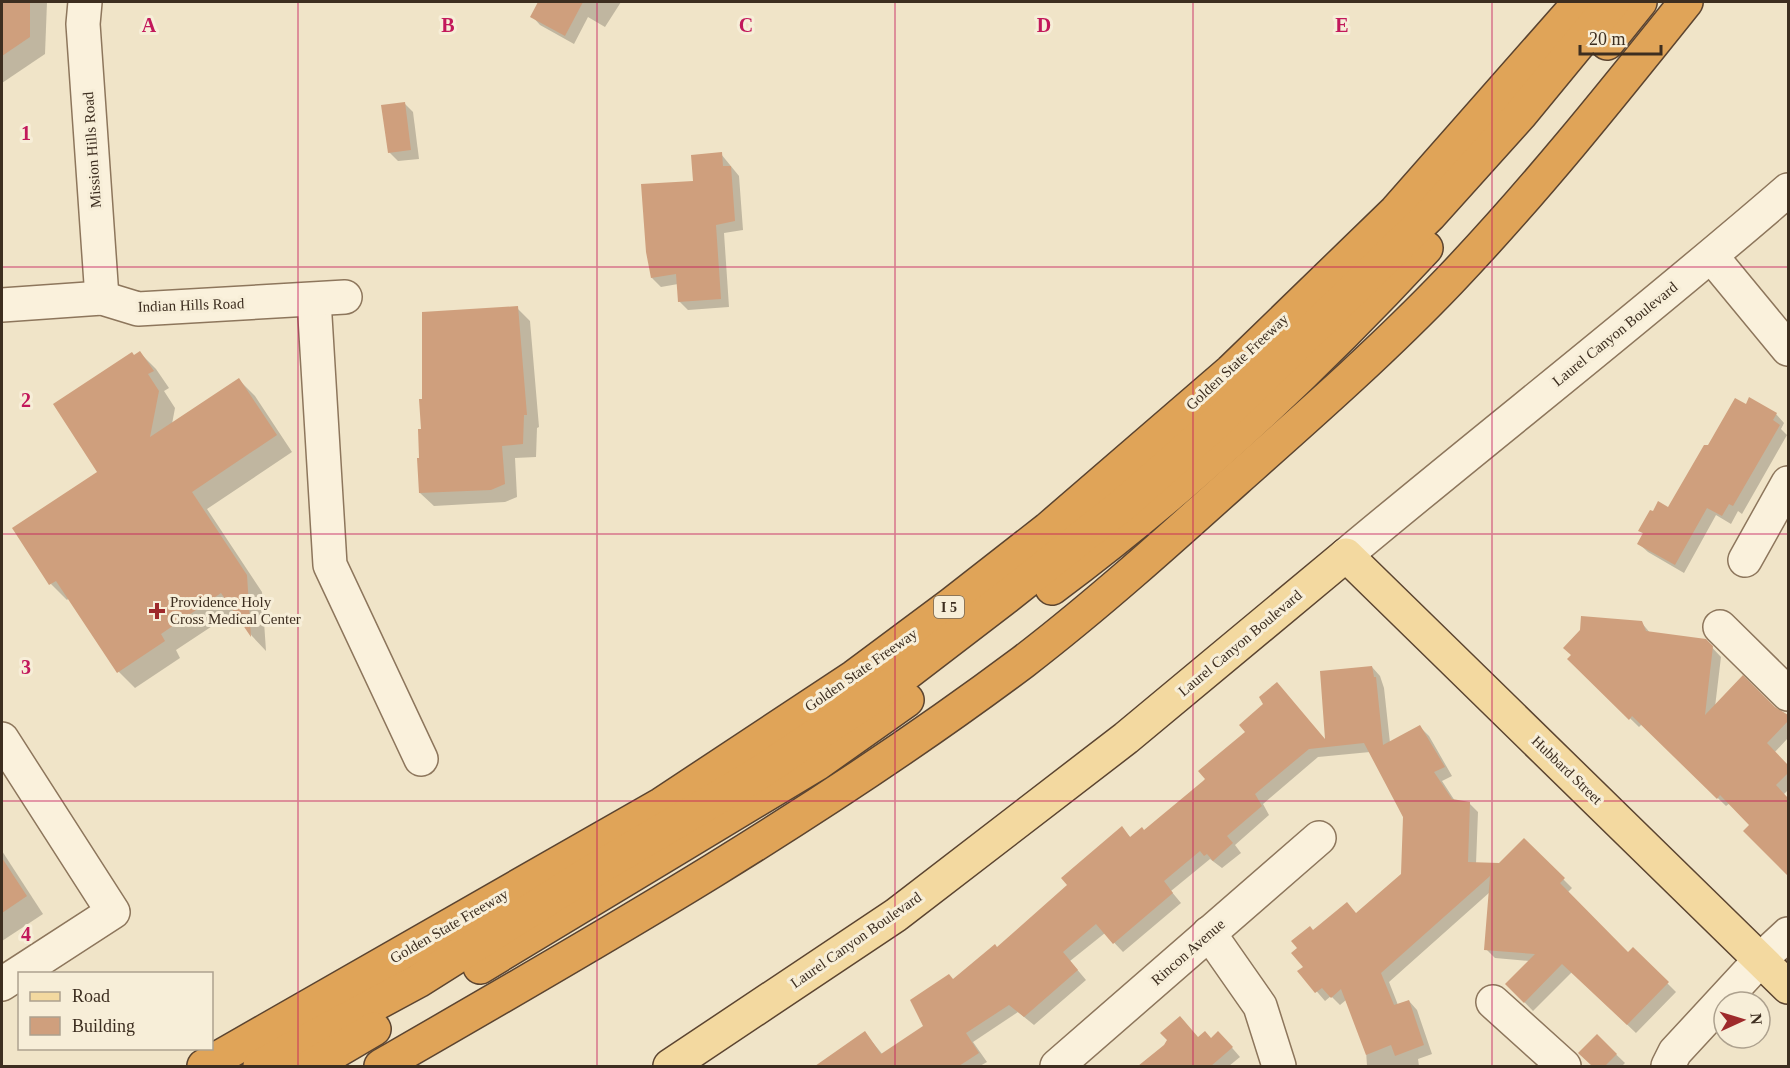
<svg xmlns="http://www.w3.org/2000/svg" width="1790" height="1068" viewBox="0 0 1790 1068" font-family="'Times New Roman',serif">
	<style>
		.shadow { fill: #0003 }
		.building { fill: #cf9f7d }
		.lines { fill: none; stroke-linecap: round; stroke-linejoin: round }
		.minor-casing { stroke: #8d765c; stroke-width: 36 }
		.major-casing { stroke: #5b4430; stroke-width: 36 }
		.highway-casing { stroke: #5b4430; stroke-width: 36 }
		.minor { stroke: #faf1dc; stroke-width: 33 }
		.major { stroke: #f3d9a0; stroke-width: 33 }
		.highway { stroke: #e0a458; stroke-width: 33 }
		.grid { fill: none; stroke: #c2185b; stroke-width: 1.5; stroke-opacity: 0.55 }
		.poi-dot { fill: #9e2a2b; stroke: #f7eed8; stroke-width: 2 }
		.labels { text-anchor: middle; stroke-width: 6; stroke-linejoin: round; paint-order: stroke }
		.shield { fill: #f7eed8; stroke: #756857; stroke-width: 1.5 }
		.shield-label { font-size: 14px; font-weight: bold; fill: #3d2e20 }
		.street-label { font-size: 15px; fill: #3d2e20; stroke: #f7eed8 }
		.poi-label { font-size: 15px; fill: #3d2e20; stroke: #f7eed8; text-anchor: start }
		.grid-label { font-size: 20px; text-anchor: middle; font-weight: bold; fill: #c2185b; stroke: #f7eed8; stroke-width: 6; stroke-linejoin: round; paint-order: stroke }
	</style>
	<rect width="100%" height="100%" fill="#f0e4c8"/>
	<g class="shadow">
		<path d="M2,2H47L45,54L2,83Z"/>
		<path d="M540,2H621L605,27L588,17L574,44L540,25L532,16Z"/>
		<path d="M404,103L413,112L419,159L398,161L389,152Z"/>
		<path d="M721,154L739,176L743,230L724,233L729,307L688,310L679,301L678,284L661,287L652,278L695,182Z"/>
		<path d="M517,308L530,321L539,427L537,428L536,457L515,458L517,497L505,502L434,506L420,493L423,430Z"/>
		<path d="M140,353L156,369L169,388L164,391L175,408L172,424L239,380L255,396L292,452L207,509L262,592L266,651L252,636L235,611L176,650L180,658L135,688L119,672L69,598L67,600L51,584L99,472L135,356Z"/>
		<path d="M1746,406L1776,414L1784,423L1781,429L1787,435L1742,514L1738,511L1731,524L1716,515L1684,573L1648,552L1639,544L1644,534L1640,531L1669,509L1709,447Z"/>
		<path d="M1641,622L1651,634L1705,640L1721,657L1715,707L1774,709L1788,718V738L1774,753L1788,767V790L1783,795L1788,800V874L1745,831L1752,825L1730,803L1726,806L1642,724L1639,727L1569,659Z"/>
		<path d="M1372,667L1380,676L1384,688L1390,743L1420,727L1429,736L1452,776L1442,781L1455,801L1469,803L1478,812L1476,864H1500L1524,840L1572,888L1567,893L1628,954L1633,949L1676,992L1636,1033L1572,972L1533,1011L1507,984L1530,961L1495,958L1486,949L1490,892L1389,982L1398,1005L1409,1001L1417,1010L1432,1054L1418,1059L1419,1066H1367L1366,1050L1346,1000L1340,1005L1331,996L1325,1001L1300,972L1305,968L1313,932L1357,914L1403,875L1405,817L1370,752L1318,757L1263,804L1269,815L1235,845L1241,853L1222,868L1210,859L1171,891L1181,903L1123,952L1105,933L1070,961L1086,980L1034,1025L1018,1012L973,1042L987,1062L980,1066H834L865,1033L883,1055L925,1027L954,981L997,949L1069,886L1122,829L1131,838L1144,832L1204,782L1247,732L1277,684L1327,742Z"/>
		<path d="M2,851L43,914L2,941Z"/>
		<path d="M1597,1036L1625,1063L1622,1066H1594L1584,1056Z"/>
		<path d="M1199,1039L1227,1042L1240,1057L1229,1066H1141L1165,1046Z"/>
	</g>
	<g class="building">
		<path d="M2,2H30V37L2,56Z"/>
		<path d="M538,2H583L565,36L530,17Z"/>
		<path d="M405,102L411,150L388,153L381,105Z"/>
		<path d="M722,152L723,166H731L735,221L716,225L721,299L678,302L676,274L651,278L646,252L641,184L693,181L691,155Z"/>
		<path d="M518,306L527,415H524L523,444L502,446L505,484L491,490L419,493L417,458H419L418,429H421L419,399H422V312Z"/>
		<path d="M140,351L154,371L148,374L159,391L150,437L239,378L277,435L192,492L247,575L251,637L221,593L161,634L165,641L117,673L56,581L49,585L12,528L97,472L53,404L132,352L134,355Z"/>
		<path d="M1749,397L1777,413L1773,420L1780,425L1733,506L1729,504L1722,516L1707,508L1675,565L1637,544L1643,533L1638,531L1650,510L1653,511L1658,501L1668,507L1704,445H1708L1735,398L1746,404Z"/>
		<path d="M1581,616L1642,621L1646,631L1706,639L1713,646L1705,715L1743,675L1775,707L1788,715V721L1767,743L1788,765V773L1776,785L1788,798V876L1743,831L1749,825L1720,795L1717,799L1632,716L1629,720L1567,659L1571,655L1563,648L1580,630Z"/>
		<path d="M1372,666L1374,677H1376L1383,745L1420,725L1445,767L1434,772L1452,799L1470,802L1468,862L1499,863L1524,838L1565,878L1560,883L1628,952L1633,947L1669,982L1627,1025L1562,964L1524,1003L1505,984L1535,954L1484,950L1490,876L1381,973L1394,1005L1409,1000L1424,1045L1395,1056L1391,1045L1366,1055L1341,989L1331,998L1322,988L1315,993L1297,971L1303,967L1291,953L1297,948L1291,941L1310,926L1313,930L1347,902L1356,913L1401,874L1403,817L1364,743L1309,749L1255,794L1262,806L1227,836L1233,843L1213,861L1207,854L1204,856L1200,851L1164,881L1173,893L1113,944L1096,924L1063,952L1078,970L1024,1017L1009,1005L966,1033L979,1053L959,1066H815L865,1031L881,1054L923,1026L910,1000L949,974L953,979L995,944L997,947L1067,885L1061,878L1122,826L1130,837L1142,827L1144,830L1203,781L1205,779L1198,771L1245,732L1239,725L1263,704L1259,697L1277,682L1325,739L1320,671Z"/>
		<path d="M2,858L27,896L2,913Z"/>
		<path d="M1180,1016L1198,1037L1205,1031L1211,1038L1218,1031L1233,1047L1211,1066H1138L1164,1045L1167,1040L1160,1033Z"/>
		<path d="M1597,1034L1617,1054L1605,1066H1592L1578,1053Z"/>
	</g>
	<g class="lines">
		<g class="minor-casing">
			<g id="minor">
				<path d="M85,2L83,24L102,298"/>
				<path d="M1712,257L1788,349"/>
				<path d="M314,300L330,565L421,759"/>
				<path d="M2,305L102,298L138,309L345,297"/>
				<path d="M1346,555C1493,432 1644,315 1788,190"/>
				<path d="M1745,560L1788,483"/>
				<path d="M1720,627L1788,694"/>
				<path d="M2,739L113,912L2,984"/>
				<path d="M1209,933L1260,1006L1279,1066"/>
				<path d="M1493,1002L1564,1066"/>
				<path d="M1057,1066L1319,838"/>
				<path d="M1668,1066L1675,1052L1761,959L1788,934"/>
			</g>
		</g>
		<g class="major-casing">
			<path id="major" d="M670,1066L896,915L1126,738L1346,555L1788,987"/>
		</g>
		<g class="highway-casing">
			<g id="highway">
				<path d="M1607,43L1640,2"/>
				<path d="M1052,588C1188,487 1311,372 1426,248"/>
				<path d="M480,967L818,763L907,700"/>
				<path d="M204,1066L662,804L854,677L952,604L1048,529L1231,371L1396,211L1580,2"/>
				<path d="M260,1066L418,981L586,875L756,775L898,680L1005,598L1126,502L1217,422L1430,215L1520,115L1613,2"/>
				<path d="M311,1066L374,1029"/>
				<path d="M381,1066C600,940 820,814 1023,662C1097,605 1167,542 1237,479C1309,415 1382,351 1449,281C1533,193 1610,97 1686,2"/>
			</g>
		</g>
		<use href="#minor" class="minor"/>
		<use href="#major" class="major"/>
		<use href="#highway" class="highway"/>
	</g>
	<path class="grid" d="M298,2V1066M597,2V1066M895,2V1066M1193,2V1066M1492,2V1066M2,267H1788M2,534H1788M2,801H1788"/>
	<path class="poi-dot" d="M154 602h6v6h6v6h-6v6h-6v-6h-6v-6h6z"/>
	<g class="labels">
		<rect class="shield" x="934" y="596" width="30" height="22" rx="4.5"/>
		<g class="shield-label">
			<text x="949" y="612">I 5</text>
		</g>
		<g class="street-label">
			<text transform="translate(92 150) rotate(-94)" y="5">Mission Hills Road</text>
			<text transform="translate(191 305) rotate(-2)" y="5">Indian Hills Road</text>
			<text transform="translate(1615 334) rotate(-39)" y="5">Laurel Canyon Boulevard</text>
			<text transform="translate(1237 362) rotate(-43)" y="5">Golden State Freeway</text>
			<text transform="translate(1240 643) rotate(-40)" y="5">Laurel Canyon Boulevard</text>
			<text transform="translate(861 670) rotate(-35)" y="5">Golden State Freeway</text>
			<text transform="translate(1567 770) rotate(44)" y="5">Hubbard Street</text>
			<text transform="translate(449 926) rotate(-30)" y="5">Golden State Freeway</text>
			<text transform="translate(856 940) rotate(-35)" y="5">Laurel Canyon Boulevard</text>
			<text transform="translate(1188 952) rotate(-41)" y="5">Rincon Avenue</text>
		</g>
		<g class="poi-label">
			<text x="170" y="607">Providence Holy<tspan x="170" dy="17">Cross Medical Center</tspan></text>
		</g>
	</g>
	<g class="grid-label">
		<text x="149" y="32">A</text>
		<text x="448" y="32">B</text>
		<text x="746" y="32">C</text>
		<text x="1044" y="32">D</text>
		<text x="1342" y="32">E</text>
		<text x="26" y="140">1</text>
		<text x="26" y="407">2</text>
		<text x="26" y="674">3</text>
		<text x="26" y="941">4</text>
	</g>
	<rect width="1790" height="1068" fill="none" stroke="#3d2e20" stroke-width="6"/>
	<rect x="18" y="972" width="195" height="78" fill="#f7eed8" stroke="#ada18e" stroke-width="1.5"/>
	<rect x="30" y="992" width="30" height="9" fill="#f3d9a0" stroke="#ada18e" stroke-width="1.5"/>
	<text x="72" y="1002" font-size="18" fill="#3d2e20">Road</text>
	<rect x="30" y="1017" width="30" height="18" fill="#cf9f7d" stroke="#ada18e" stroke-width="1.5"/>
	<text x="72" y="1032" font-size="18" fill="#3d2e20">Building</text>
	<g transform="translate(1742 1020) rotate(86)"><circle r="28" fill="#f7eed8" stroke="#ada18e" stroke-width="1.5"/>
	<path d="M0-4.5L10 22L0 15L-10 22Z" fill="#9e2a2b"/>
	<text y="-9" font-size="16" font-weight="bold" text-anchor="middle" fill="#3d2e20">N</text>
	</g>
	<path d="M1580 45v9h81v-9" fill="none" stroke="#3d2e20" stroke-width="3"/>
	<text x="1589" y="45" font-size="18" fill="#3d2e20" stroke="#f7eed8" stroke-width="4.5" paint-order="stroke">20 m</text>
</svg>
